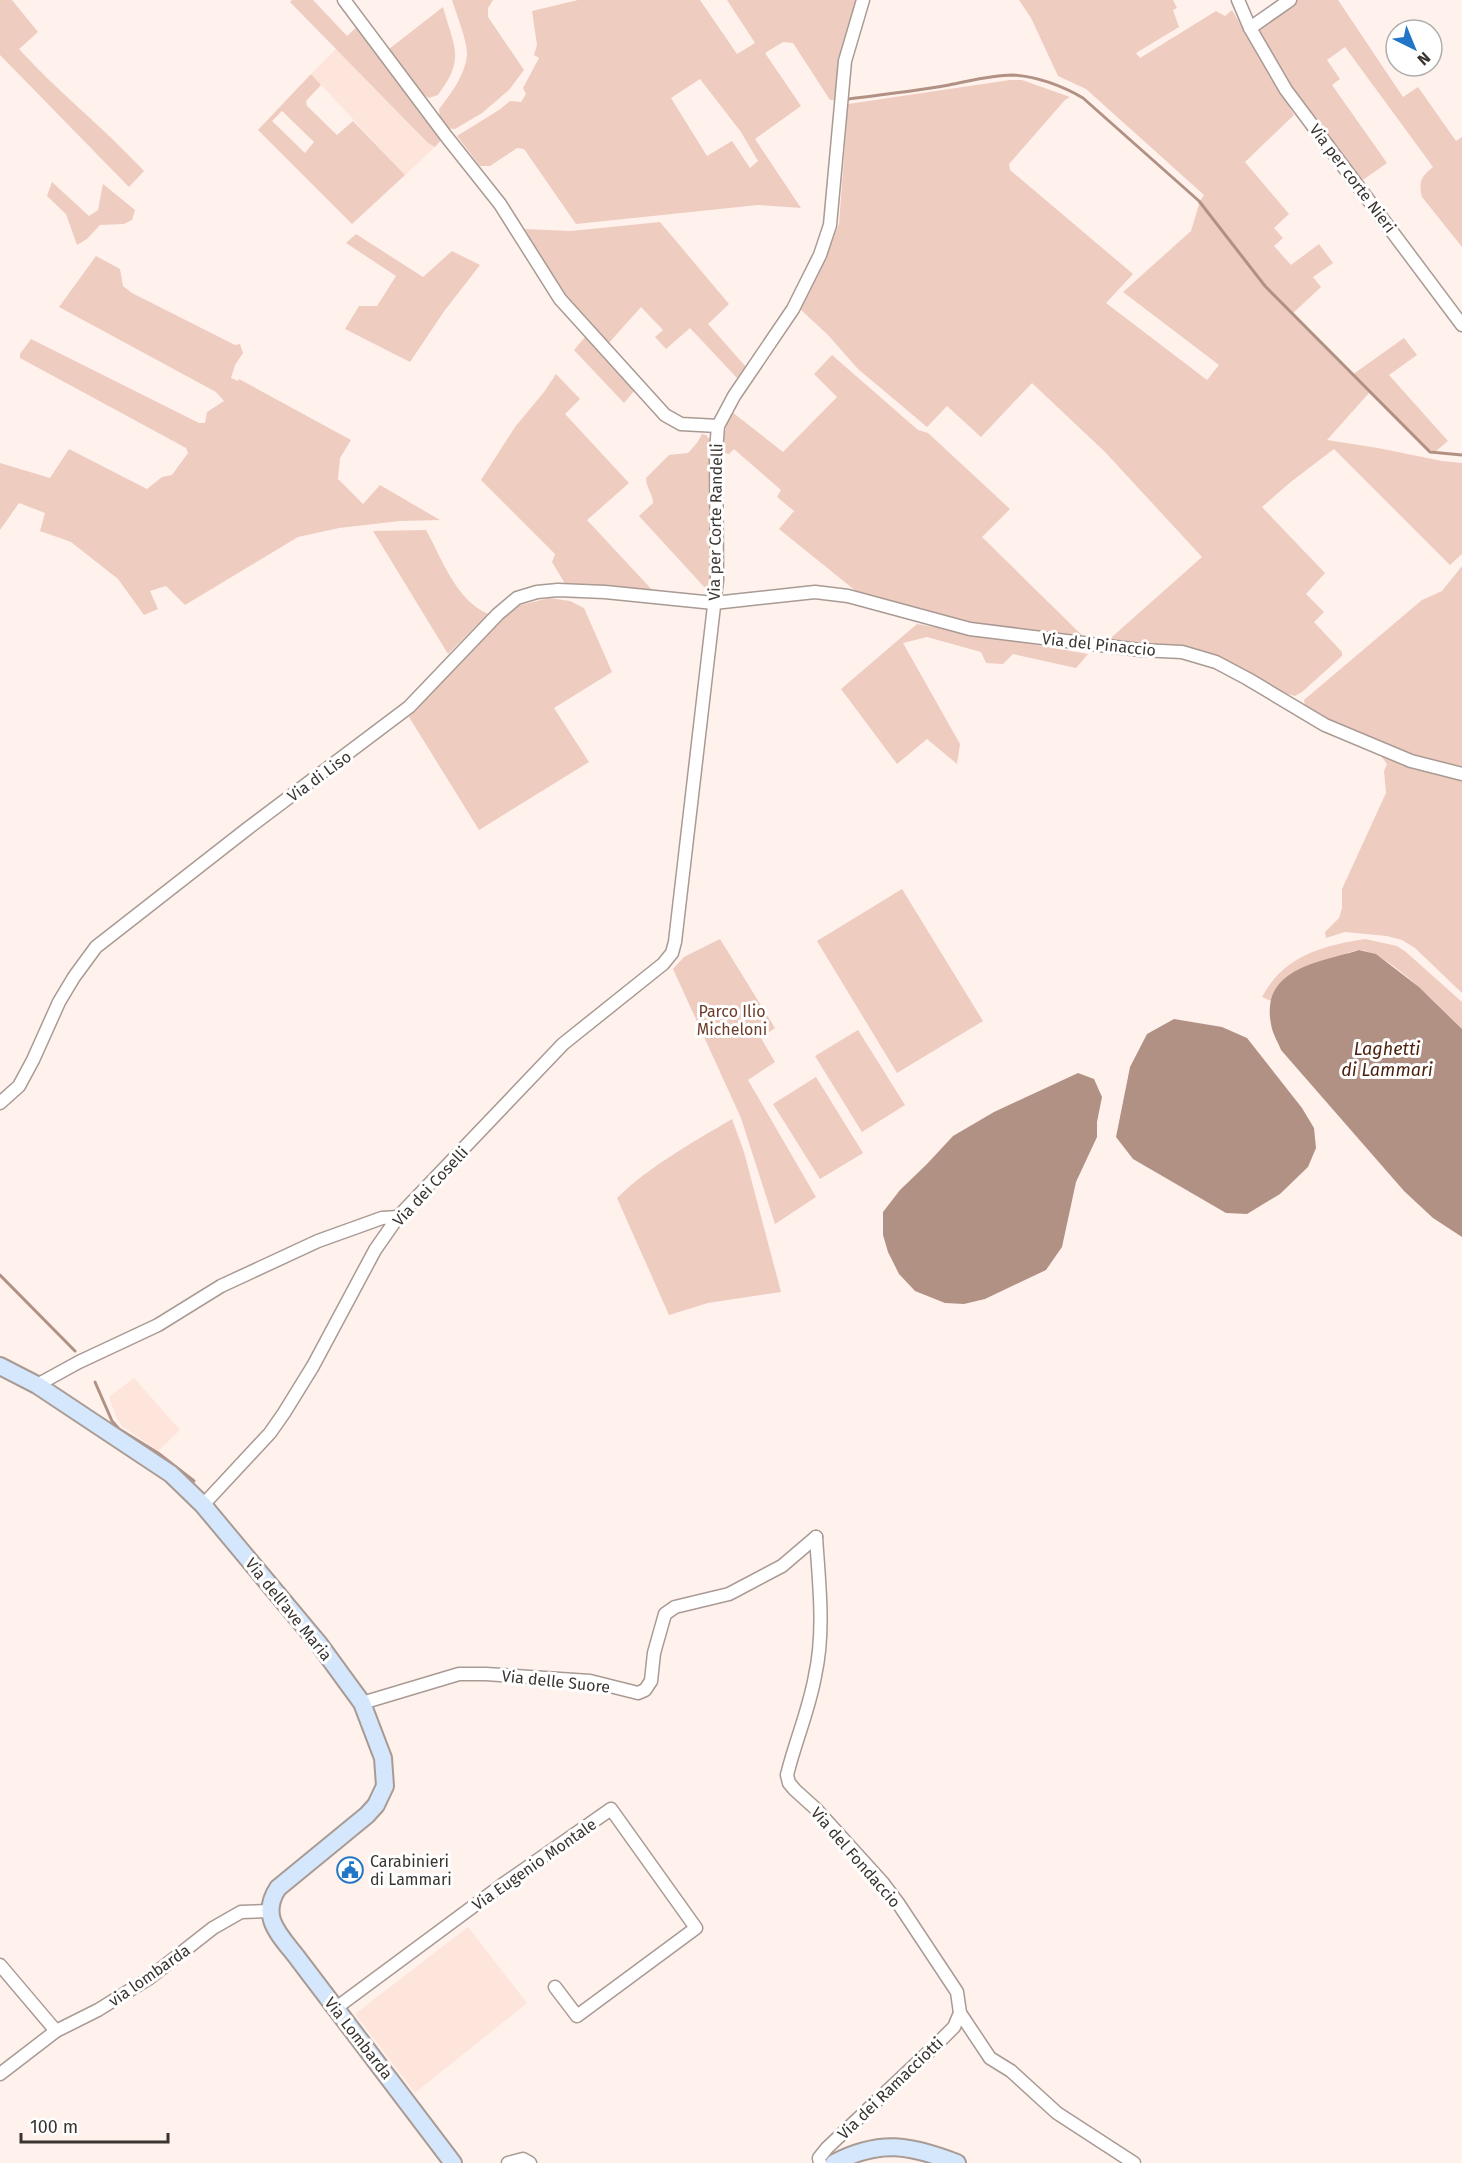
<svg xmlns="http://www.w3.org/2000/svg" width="1462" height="2163" viewBox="0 0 1462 2163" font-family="'Fira Sans',sans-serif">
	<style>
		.built { fill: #fde5db }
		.green { fill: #efccc0; fill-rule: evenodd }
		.water { fill: #b29185 }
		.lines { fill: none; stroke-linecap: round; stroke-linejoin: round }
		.stream { stroke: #b29185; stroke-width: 3 }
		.street-casing { stroke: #a99a94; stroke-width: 15 }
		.secondary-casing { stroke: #a99a94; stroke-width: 20 }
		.street { stroke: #fff; stroke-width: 12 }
		.secondary { stroke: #d4e7fc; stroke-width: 16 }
		.labels { text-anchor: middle; stroke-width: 6; stroke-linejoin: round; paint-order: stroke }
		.street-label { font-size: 16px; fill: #3a3431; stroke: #fff }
		.park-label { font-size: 16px; fill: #6c3c2a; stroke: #fff }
		.poi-label { font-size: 16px; fill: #3a3431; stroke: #fff; text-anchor: start }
		.water-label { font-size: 18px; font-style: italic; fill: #4b1f0c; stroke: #fff }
	</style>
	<rect width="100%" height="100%" fill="#fff1ec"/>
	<g class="built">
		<path d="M337,48L428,143L435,147L405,175L311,74Z"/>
		<path d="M134,1378L180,1430L158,1451L122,1426L117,1419L109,1397Z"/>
		<path d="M468,1927L527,2003L415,2093L355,2014Z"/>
	</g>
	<g class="green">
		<path d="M0,0H12L38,32L19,49C58,92 104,128 144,171L129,187L0,55Z"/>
		<path d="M292,0H313L347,36L357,27L442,134L441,140L435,147L428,143L290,2Z"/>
		<path d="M452,0H493L488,8V17L524,70L509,90L482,113L455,129L445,128L440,120L439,109C451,94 465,75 467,55C468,43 456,13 452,0Z"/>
		<path d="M578,0H700L737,54L755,43L727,0H857L841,51L834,100H830L793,43L783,42L765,53L801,106L755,139L801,208L758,205L576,224L524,149L517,148L490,166H480L457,136L499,110L510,101L521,102L526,94L523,88L539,58L534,55L537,45L532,11ZM700,79L741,132L758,161L750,168L732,141L707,156L671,98Z"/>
		<path d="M1019,0H1173L1177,8L1173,10L1179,27L1136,53L1140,58L1216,11L1225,16L1232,10L1294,115L1245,162L1289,214L1274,228L1283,238L1274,246L1291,265L1319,244L1333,263L1313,277L1321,287L1292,314L1352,375L1404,338L1417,355L1389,375L1448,441L1435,452L1424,448L1369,393L1327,440L1378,448L1442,461L1462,463V554L1450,565L1334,449L1292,481L1262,507L1325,573L1306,594L1324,612L1314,622L1342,652V656L1302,692L1295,696L1285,693L1223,662L1112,644L1110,640L1113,636L1202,557L1105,452L1032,383L981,437L947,406L927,427L858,369L828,335L800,309L839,224L848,104L1010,80H1022L1070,97L1065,100L1009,164L1010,170L1133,274L1106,303L1207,380L1219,365L1123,292L1191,231L1200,201L1204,195L1086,89L1058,76L1031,18Z"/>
		<path d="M1298,0H1338L1403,97L1418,87L1456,141L1462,137V247L1422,197C1418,181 1422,176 1433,167L1345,47L1327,60L1340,79L1332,85L1387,163L1360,182L1283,78L1259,29Z"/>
		<path d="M443,7C454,48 466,58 438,95L429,98L424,95L389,49Z"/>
		<path d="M311,74L321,85L306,101L307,106L337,135L353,121L405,175L352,224L258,130ZM282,111L314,142L305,153L272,121Z"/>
		<path d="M52,182L89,216L98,210L103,184L135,210L132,220L124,224L100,225L87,239L77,245L66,214L47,196Z"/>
		<path d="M660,222L729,304L708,324L746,367L737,378L690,328L666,349L655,337L663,330L641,307L607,345L562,294L525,229L571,231Z"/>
		<path d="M356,234L423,277L452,251L480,265L445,310L410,362L345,329L359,306H377L396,276L346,243Z"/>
		<path d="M96,256L120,269L123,286L132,293L235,345L240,344L243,353L235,365L231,378L238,381L239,379L351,440L340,458L338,479L363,504L380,485L440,520L400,521L339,528L298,537L185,605L166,586L150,591L158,609L144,615L118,579L71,542L40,531L45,513L19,503L0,530V463L50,478L69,449L147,489L162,477L172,475L188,453L186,448L20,358V354L31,339L199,423H205L207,412L224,401L216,392L59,307Z"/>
		<path d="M585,337L635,390L624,403L574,350Z"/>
		<path d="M832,355L918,430L928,433L1010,509L982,537L1093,646L965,627L862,596L779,529L794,511L777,497L781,490L734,449L729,454L721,453L728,417L732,412L783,452L837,397L814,374Z"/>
		<path d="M556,374L580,399L565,414L629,483L587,520L655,593L567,587L552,562L555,554L481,480L515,427L544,392Z"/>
		<path d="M702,434L706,435L711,441L712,580L707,590L639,516L653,503C653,494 646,488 646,478L669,455L688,453L697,443Z"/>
		<path d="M426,530C442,559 456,600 488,614L448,654L373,531Z"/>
		<path d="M1462,566V770L1418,760L1326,719L1305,708L1304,700L1422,600L1442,591Z"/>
		<path d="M549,598L570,601L584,608L612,672L554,708L589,762L479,830L409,717L483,636L506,615L517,606Z"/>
		<path d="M917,624L1088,654L1076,668L1013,654L1003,664L986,663L981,652L927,637L903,643L960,744L957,764L927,739L897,764L841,689Z"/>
		<path d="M1381,756L1424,770L1462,780V993L1415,948L1402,940L1387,936L1345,932L1326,938L1325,932L1339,918L1342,908V889L1386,793L1384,771L1387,764Z"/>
		<path d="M902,889L983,1021L897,1073L817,941Z"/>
		<path d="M720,939L775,1028L761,1038L775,1062L748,1080L816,1197L775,1224L741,1118L673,969L684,957Z"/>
		<path d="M1365,939L1397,946L1406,952L1462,1002V1029C1442,1009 1387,951 1360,950C1343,949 1288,988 1271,998V1001L1262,997C1284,956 1321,946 1365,939Z"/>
		<path d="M858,1030L905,1105L862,1132L815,1056Z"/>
		<path d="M816,1077L863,1153L820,1179L773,1104Z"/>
		<path d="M732,1119L744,1152L781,1292L708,1303L669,1315L617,1198C651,1165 692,1143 732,1119Z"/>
	</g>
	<g class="water">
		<path d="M1359,950L1376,954L1419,987L1462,1029V1237L1433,1218L1404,1191L1281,1050C1278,1042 1272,1033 1271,1024C1260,968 1321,962 1359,950Z"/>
		<path d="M1174,1019L1222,1027L1247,1038L1302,1108L1314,1128L1316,1148L1308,1167L1280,1194L1247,1214L1226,1213L1133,1159L1116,1137L1130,1067L1147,1034Z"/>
		<path d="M1078,1073L1094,1079L1102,1097L1097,1122V1137L1076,1182L1062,1247L1046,1270L985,1299L964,1304L945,1303L915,1291L899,1274L888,1252L883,1235V1212L900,1190L927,1164L953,1136L994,1112Z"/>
	</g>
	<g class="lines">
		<g class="stream">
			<path d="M848,99C881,95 915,91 949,85C970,81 991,75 1013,75C1036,76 1063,86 1083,98L1199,201L1265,286L1430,452L1462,455"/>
			<path d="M0,1275L75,1351"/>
			<path d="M95,1382L112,1421L119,1429L158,1453L194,1481"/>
		</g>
		<g class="street-casing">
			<g id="street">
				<path d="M344,0L446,136L500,204L560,299L665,415L681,424L718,426"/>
				<path d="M1238,0L1250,28L1286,90L1462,325"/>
				<path d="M1250,28L1290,0"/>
				<path d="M0,1103L19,1086L33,1060L59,1002L74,977L96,947L247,829L409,707L498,614L517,598L537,592L558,590L605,592L714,603L815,592L848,596L970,629L1140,650L1182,652L1216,662L1248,679L1325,725L1411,761L1462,774"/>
				<path d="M37,1385L79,1362L158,1325L221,1286L318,1241L382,1218L398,1217"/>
				<path d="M203,1505L270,1433L284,1413L313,1366L375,1250L398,1217L563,1044L663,964L672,953L675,942L717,580L716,451L718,426L734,396L793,309L820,255L830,225L845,61L863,0"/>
				<path d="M816,1537C819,1583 825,1631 815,1676C809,1710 795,1742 787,1775L789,1783L795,1790L816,1809L883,1883L898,1903L957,1992L960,2013L990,2058L1011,2071L1057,2113L1134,2163"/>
				<path d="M362,1703L459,1674H486L590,1681L638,1693L645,1690L651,1681L654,1653L665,1614L675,1607L729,1594L782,1566L816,1537"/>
				<path d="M0,1965L56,2031"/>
				<path d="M336,2008L502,1885L611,1809L696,1928L577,2016L555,1987"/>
				<path d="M0,2074L56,2031L98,2010L148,1979L213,1928L241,1912L269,1911"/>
				<path d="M508,2163L523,2159L530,2163"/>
				<path d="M820,2163L819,2158L827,2148L936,2045L954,2027L960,2013"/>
			</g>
		</g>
		<g class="secondary-casing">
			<g id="secondary">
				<path d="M0,1366L37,1385L171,1474L203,1505L319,1644L362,1703L383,1758L385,1786L376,1805L367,1815L278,1888C258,1918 282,1937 299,1960L453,2163"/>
				<path d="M834,2163C880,2139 910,2145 957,2163"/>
			</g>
		</g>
		<use href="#street" class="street"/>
		<use href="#secondary" class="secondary"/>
	</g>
	<defs>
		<g id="civic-ring" transform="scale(1.35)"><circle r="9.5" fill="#fff" stroke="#2376c5" stroke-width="1.5"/><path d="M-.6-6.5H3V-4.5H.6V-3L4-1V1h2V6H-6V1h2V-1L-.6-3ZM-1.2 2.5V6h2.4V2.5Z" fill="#2376c5"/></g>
	</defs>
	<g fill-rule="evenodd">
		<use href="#civic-ring" x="350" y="1870"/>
	</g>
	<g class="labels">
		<g class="street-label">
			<text transform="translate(1353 178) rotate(53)" y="6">Via per corte Nieri</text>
			<text transform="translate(715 522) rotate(-89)" y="6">Via per Corte Randelli</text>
			<text transform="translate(1099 644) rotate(6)" y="6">Via del Pinaccio</text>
			<text transform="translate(319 776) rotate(-36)" y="6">Via di Liso</text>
			<text transform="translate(430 1186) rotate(-47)" y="6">Via dei Coselli</text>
			<text transform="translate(289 1609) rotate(51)" y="6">Via dell'ave Maria</text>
			<text transform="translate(556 1681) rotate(6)" y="6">Via delle Suore</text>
			<text transform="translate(856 1857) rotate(49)" y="6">Via del Fondaccio</text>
			<text transform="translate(534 1864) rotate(-35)" y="6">Via Eugenio Montale</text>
			<text transform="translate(149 1975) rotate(-35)" y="6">via lombarda</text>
			<text transform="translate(359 2038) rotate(52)" y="6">Via Lombarda</text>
			<text transform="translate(890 2088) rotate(-44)" y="6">Via dei Ramacciotti</text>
		</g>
		<g class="park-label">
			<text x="732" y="1017">Parco Ilio<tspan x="732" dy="18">Micheloni</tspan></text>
		</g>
		<g class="poi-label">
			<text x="370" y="1867">Carabinieri<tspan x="370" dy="18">di Lammari</tspan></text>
		</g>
		<g class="water-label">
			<text x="1387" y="1055">Laghetti<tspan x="1387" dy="21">di Lammari</tspan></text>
		</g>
	</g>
	<g transform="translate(1414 48) rotate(137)"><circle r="28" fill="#ffffff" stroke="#b0aead" stroke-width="1.5"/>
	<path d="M0-4.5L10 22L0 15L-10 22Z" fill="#2376c5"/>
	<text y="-9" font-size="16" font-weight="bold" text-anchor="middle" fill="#3a3431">N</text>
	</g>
	<path d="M21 2133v9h147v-9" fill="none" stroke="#3a3431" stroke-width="3"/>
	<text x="30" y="2133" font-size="18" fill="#3a3431" stroke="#ffffff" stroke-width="4.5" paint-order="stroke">100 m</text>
</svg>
